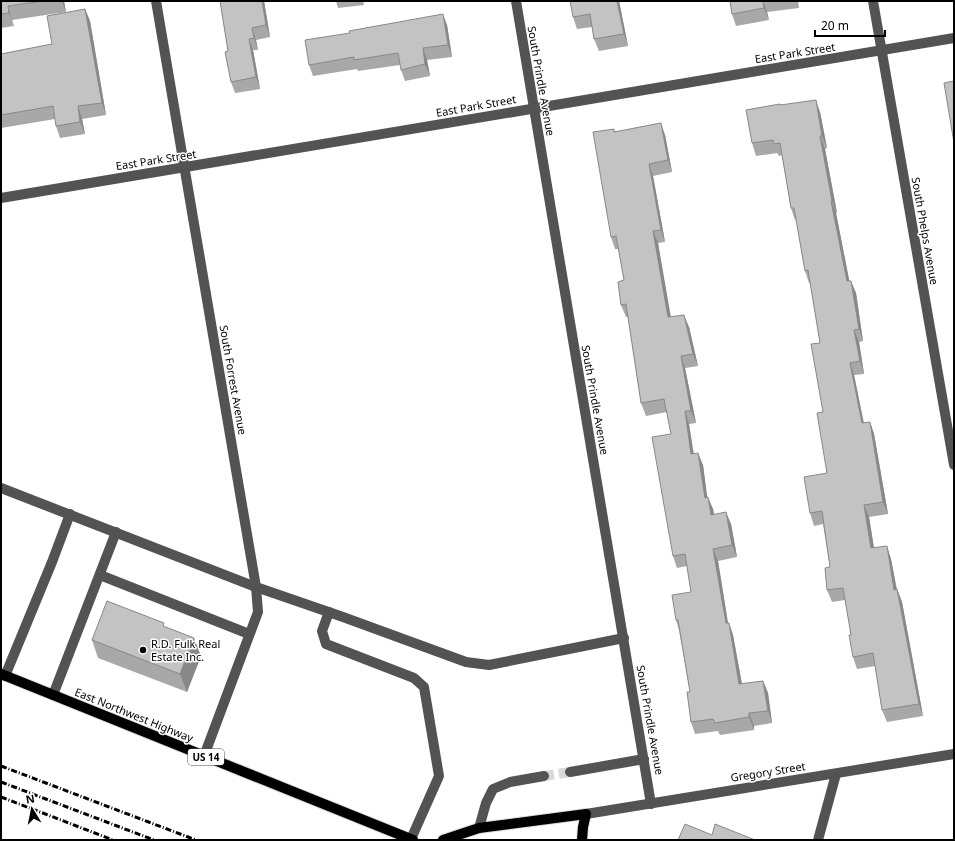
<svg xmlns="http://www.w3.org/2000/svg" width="955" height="841" viewBox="0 0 955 841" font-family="'Noto Sans',sans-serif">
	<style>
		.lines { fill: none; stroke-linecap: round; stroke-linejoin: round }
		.minor-tunnel { stroke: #d9d9d9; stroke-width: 10; stroke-dasharray: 10 5; stroke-linecap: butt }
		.major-casing { stroke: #dbdbdb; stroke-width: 12 }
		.minor { stroke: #535353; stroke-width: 10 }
		.major { stroke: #000; stroke-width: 10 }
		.rail { stroke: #000; stroke-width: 3; stroke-dasharray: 6 2 1 2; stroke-linecap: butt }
		.wall { fill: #a8a8a8 }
		.shaded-wall { fill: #888 }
		.building { fill: #c3c3c3; stroke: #888 }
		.poi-dot { fill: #000; stroke: #fff; stroke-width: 1.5 }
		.labels { text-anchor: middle; stroke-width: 3; stroke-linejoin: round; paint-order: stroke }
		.shield { fill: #fff; stroke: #4c4c4c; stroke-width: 1 }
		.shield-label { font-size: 10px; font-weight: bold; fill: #000 }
		.street-label { font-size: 11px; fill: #000; stroke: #fff }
		.poi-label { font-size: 11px; fill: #000; stroke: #fff; text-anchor: start }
	</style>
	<rect width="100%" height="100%" fill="#fff"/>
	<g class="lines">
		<path class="minor-tunnel" d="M544,776L570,772"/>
		<g class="major-casing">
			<g id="major">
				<path d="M1,674L413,840"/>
				<path d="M443,840L479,828L586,814L583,827L582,840"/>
			</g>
		</g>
		<g class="minor">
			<path d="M156,1L256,587L258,612L204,756"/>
			<path d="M516,1L651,804"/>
			<path d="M873,1L954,465"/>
			<path d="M1,198L954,38"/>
			<path d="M1,488L256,587L343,617L466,662L489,665L624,638"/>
			<path d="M100,575L249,634"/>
			<path d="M329,612L322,631L326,644L414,678L424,687L439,776L411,839"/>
			<path d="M5,676L52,562L70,514"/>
			<path d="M53,695L116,532"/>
			<path d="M570,772L644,759"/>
			<path d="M586,814L954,754"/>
			<path d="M479,828L486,803L493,789L510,782L544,776"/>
			<path d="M818,840L836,774"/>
		</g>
		<use href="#major" class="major"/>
		<g class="rail">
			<path d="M1,766L196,840"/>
			<path d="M1,782L154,840"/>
			<path d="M1,797L113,840"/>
		</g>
	</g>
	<g class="wall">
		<path d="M1,1H64L66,12L12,20L14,26L1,28Z"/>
		<path d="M220,1H264L270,37L256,40L258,50H253L260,89L235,93L231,82L228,51Z"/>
		<path d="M336,1H363L364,5L338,8Z"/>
		<path d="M619,1L628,46L599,51L594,39L592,27L577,29L573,17Z"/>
		<path d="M730,1H798L799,8L767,12L769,20L736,26L732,14Z"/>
		<path d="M85,9L90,21L106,115L82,119L85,134L60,138L56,126L55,119L1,128V54L52,44Z"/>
		<path d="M447,25L452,57L427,60L430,76L405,81L401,70L400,65L358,71L357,69L313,76L309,65Z"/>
		<path d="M780,105L820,112L827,148L825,149L837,213H836L849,281L856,293L863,341L859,342L864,374L854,375L864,423L870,422L874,434L888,514L869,517L874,548L891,559L897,590V589L902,602L923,716L887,722L882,710L875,666L857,669L853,657L851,635L845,600L832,602L827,590L830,567L823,524L814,526L810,513L827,473L823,412L820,343L811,283H809L805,271L796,220H795L791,208L782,155L779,156L777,153L756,156L752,143Z"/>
		<path d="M614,129L615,132L665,135L672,172L653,176L665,242L658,243L670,317L689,327L698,366L685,368L696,423L689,424L694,454L703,465L707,497L713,509L714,514L731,524L737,557L718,561L728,623H729L733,635L742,684L763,681L768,693L772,723L754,726V730L720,735L718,731L695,734L691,722L690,692L679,630L676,620L691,592L687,566L677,568L673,556L671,434L667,412L646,416L641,403L628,317H626L621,305L624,280L619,249H615L611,237Z"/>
		<path d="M166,627L201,656L187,692L98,658L92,640Z"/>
	</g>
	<g class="shaded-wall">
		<path d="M62,1H64L66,12Z"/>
		<path d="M262,1H264L270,37L266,25Z"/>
		<path d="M617,1H619L628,46L624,34Z"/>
		<path d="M763,1L767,12L769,20L764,8Z"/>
		<path d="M8,6L12,20L14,26L9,13Z"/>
		<path d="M85,9L90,21L106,115L102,103Z"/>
		<path d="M443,14L447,25L452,57L448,45Z"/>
		<path d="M252,28L256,40L258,50L254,38Z"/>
		<path d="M249,39L253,50L260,89L256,77Z"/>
		<path d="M423,48L427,60L430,76L425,64Z"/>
		<path d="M816,100L820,112L827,148L822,136Z"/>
		<path d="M78,106L82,119L85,134L80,122Z"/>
		<path d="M661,123L665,135L672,172L668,160Z"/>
		<path d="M820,136L825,149L837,213L832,201Z"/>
		<path d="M649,164L653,176L665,242L661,230Z"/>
		<path d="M831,201L836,213L852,294L847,281Z"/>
		<path d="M653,231L658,243L673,329L668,317Z"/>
		<path d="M851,281L856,293L863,341L859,329Z"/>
		<path d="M684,315L689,327L698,366L693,354Z"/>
		<path d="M854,330L859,342L864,374L860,361Z"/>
		<path d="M681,356L685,368L696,423L691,411Z"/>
		<path d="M850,363L854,375L866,435L862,423Z"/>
		<path d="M685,411L689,424L695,466L691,454Z"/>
		<path d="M870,422L874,434L888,514L883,502Z"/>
		<path d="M698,453L703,465L709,510L705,498Z"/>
		<path d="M708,497L713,509L716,527L711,515Z"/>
		<path d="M864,505L869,517L876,561L871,548Z"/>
		<path d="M726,512L731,524L737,557L732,545Z"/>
		<path d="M887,546L891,559L899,602L894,590Z"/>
		<path d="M713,549L718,561L730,636L726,623Z"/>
		<path d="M897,589L902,602L923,716L919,704Z"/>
		<path d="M729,623L733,635L744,696L739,684Z"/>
		<path d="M194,638L201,656L187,692L180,674Z"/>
		<path d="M763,681L768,693L772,723L768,711Z"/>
		<path d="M749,713L754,726V730L749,717Z"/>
	</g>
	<g class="building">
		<path d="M1,1H42L8,6L9,13L1,14Z"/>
		<path d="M220,1H262L266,25L252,28L254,38L249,39L256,77L231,82L225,52L228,51Z"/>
		<path d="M570,1H617L624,34L594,39L590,14L573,17Z"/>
		<path d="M730,1H763L764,8L732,14Z"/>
		<path d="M85,9L102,103L78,106L80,122L56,126L53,106L1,115V54L52,44L47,16Z"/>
		<path d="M443,14L448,45L423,48L425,64L401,70L398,53L354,60V57L309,65L305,40L350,33L349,31Z"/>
		<path d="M954,81V143L944,83Z"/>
		<path d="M816,100L822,136H820L832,201H831L847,281H851L859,329L854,330L860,361L850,363L862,423L870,422L883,502L864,505L871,548L887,546L894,590L897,589L919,704L882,710L873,653L853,657L849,635H851L843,588L827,590L825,568L830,567L822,511L810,513L804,477L827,473L817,413L823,412L811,344L820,343L808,270L805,271L794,208H791L780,143L774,144L773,140L752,143L746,110L780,104V105Z"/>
		<path d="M661,123L668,160L649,164L661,230L653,231L668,317L684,315L693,354L681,356L691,411H685L691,454L698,453L705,498L708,497L711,515L726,512L732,545L713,549L726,623H729L739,684L763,681L768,711L749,713V717L715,723L713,719L691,722L687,692H690L678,620H676L672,595L691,592L685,554L673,556L652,437L671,434L664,399L641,403L626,304L621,305L618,282L624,280L616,236L611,237L593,132L614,129V132Z"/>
		<path d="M107,601L164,623L163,626L194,638L180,674L92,640Z"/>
		<path d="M685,824L712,835L715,824L755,840H678Z"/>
	</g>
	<circle class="poi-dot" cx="143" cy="650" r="4"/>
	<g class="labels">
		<rect class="shield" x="188" y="749" width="36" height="16" rx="3"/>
		<g class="shield-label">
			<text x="206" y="761">US 14</text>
		</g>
		<g class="street-label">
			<text transform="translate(795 53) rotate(-9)" y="4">East Park Street</text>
			<text transform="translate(541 81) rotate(80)" y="4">South Prindle Avenue</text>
			<text transform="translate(476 106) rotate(-10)" y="4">East Park Street</text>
			<text transform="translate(156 160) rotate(-9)" y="4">East Park Street</text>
			<text transform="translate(925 231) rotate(80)" y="4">South Phelps Avenue</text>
			<text transform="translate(233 380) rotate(80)" y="4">South Forrest Avenue</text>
			<text transform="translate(595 400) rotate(80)" y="4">South Prindle Avenue</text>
			<text transform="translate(134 715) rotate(22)" y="4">East Northwest Highway</text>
			<text transform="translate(650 720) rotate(80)" y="4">South Prindle Avenue</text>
			<text transform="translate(768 772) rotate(-9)" y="4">Gregory Street</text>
		</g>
		<g class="poi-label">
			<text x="151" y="648">R.D. Fulk Real<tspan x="151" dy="13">Estate Inc.</tspan></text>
		</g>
	</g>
	<rect width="955" height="841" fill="none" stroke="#000000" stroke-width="4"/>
	<g transform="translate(32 809) rotate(350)" stroke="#ffffff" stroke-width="3" paint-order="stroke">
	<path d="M0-3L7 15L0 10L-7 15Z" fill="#000000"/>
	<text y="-6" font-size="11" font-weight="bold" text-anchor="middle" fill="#000000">N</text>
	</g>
	<path d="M815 30v6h70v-6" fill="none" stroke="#000000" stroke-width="2"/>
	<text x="821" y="30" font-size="12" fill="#000000" stroke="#ffffff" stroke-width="3" paint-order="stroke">20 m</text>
</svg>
